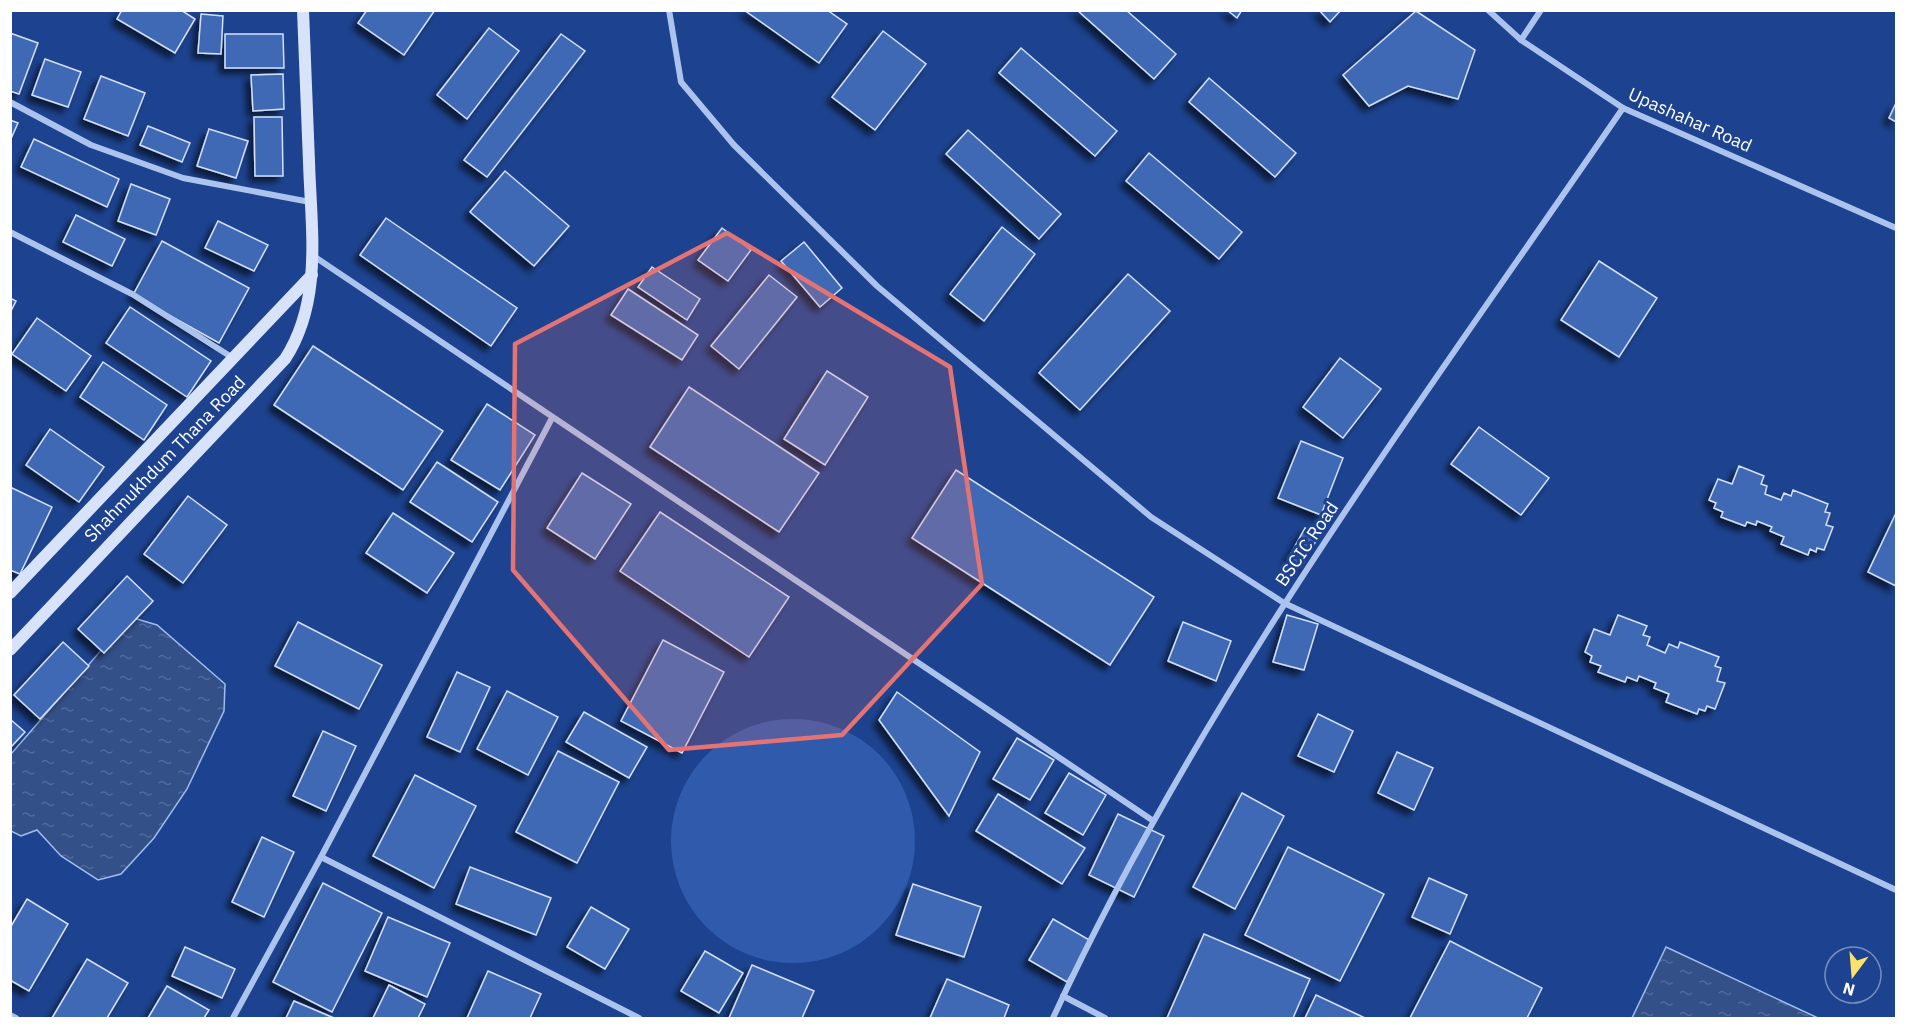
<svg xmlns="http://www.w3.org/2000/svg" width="1907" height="1029" viewBox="0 0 1907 1029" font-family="'IBM Plex Sans',sans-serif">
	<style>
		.green { fill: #305bad }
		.water { fill: url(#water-ripples); stroke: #9fbcef; stroke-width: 1.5 }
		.building { fill: #4169b5; stroke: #d2e0fa; stroke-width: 1.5; filter: url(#shadow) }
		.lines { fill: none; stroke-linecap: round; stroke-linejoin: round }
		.street { stroke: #acc3ee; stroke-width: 6 }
		.secondary { stroke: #d8e3fa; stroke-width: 12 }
		.marked { fill: #e47373; fill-opacity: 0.2; stroke: #e47373; stroke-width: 4.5; stroke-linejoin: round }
		.labels { text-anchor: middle; stroke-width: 6; stroke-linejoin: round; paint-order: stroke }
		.street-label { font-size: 18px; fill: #fff; stroke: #1d4390 }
	</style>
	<defs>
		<pattern id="water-ripples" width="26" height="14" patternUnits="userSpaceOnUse" patternTransform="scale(1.5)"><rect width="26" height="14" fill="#345089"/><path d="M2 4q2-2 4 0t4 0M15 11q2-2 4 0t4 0" fill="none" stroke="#526a9b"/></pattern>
		<filter id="shadow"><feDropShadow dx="-5.5" dy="5.5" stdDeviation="3" flood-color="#0009"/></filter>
	</defs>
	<rect width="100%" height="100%" fill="#1d4390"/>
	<circle class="green" cx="793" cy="841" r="122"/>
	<g class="water">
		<path d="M130,617L157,625L225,684L224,711L187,789L154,838L121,874L98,880L61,856L37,830L21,836L11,831V754Z"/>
		<path d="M1666,947L1818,1018H1632Z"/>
	</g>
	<g class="building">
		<path d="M122,10H181L195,19L175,53L117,19Z"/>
		<path d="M367,10H435L404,55L358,23Z"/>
		<path d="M744,10H827L847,24L819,63Z"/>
		<path d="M1077,10H1126L1176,54L1154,79Z"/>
		<path d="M1227,10H1242L1237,18Z"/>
		<path d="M1319,10H1341L1330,22Z"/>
		<path d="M1416,11L1475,50L1458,99L1408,86L1369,106L1343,75Z"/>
		<path d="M201,14L223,16L221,54L198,53Z"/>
		<path d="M489,28L519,51L467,119L437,95Z"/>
		<path d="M883,31L926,64L875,130L832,97Z"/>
		<path d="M10,33L38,43L19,94L10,91Z"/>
		<path d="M225,34H283L284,68H225Z"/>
		<path d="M561,34L585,51L487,177L464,160Z"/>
		<path d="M1021,48L1117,131L1095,156L999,73Z"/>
		<path d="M45,59L81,72L68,107L32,95Z"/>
		<path d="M283,74L284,109L253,111L251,75Z"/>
		<path d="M101,76L145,93L128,136L84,119Z"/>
		<path d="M1209,78L1296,153L1275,177L1189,102Z"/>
		<path d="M1896,103V122L1889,118Z"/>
		<path d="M254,117H282L283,176H255Z"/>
		<path d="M10,120L18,123L10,141Z"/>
		<path d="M148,126L190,143L182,162L140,145Z"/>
		<path d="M209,129L248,141L236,178L197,166Z"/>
		<path d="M968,130L1061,214L1039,239L946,154Z"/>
		<path d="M34,139L119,179L107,207L21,167Z"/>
		<path d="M1149,153L1242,232L1219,259L1126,181Z"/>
		<path d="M505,171L569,226L534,266L470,212Z"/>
		<path d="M131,184L170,199L156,235L118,221Z"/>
		<path d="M76,215L125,239L112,266L63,242Z"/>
		<path d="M386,218L517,308L491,346L360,255Z"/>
		<path d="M218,221L268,245L254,271L205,248Z"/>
		<path d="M1002,227L1035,254L984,321L950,294Z"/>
		<path d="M722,228L751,250L728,281L698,260Z"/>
		<path d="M162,241L249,288L219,343L133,295Z"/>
		<path d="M804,242L842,288L820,307L781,261Z"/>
		<path d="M1599,261L1657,298L1619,357L1561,320Z"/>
		<path d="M652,267L700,299L687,320L638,287Z"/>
		<path d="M1128,274L1170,311L1080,410L1039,373Z"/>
		<path d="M769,275L797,297L739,369L711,346Z"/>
		<path d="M628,289L698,335L682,360L611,315Z"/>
		<path d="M10,298L16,301L10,313Z"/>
		<path d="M130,307L211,361L187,397L106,343Z"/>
		<path d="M37,318L91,356L66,391L12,354Z"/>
		<path d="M313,346L443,431L403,490L274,405Z"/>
		<path d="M1340,358L1381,389L1343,438L1303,407Z"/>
		<path d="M103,362L167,405L144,440L80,397Z"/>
		<path d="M827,371L868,397L825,465L784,439Z"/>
		<path d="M689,387L819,473L779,532L650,447Z"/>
		<path d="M487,404L535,435L500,490L451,460Z"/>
		<path d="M1479,427L1549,478L1521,515L1451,464Z"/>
		<path d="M50,429L104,467L79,502L26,465Z"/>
		<path d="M1301,441L1343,458L1321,515L1278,498Z"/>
		<path d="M437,462L498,502L472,542L410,502Z"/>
		<path d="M1739,466L1764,476L1761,484L1767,486L1765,494L1781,500L1784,493L1791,496L1793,490L1828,504L1825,512L1830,513L1826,525L1833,527L1824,550L1817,548L1816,552L1810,549L1808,555L1781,544L1784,537L1770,531L1772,527L1757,521L1756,525L1747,522L1745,526L1721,517L1723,512L1714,508L1716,503L1709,500L1718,479L1732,484Z"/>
		<path d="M956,470L1154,597L1110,665L912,538Z"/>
		<path d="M582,473L631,504L595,559L547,528Z"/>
		<path d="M10,487L52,507L20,574L10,570Z"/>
		<path d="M188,496L227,525L183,583L144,554Z"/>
		<path d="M660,512L789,597L749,657L620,571Z"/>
		<path d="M393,513L454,553L427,593L366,553Z"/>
		<path d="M1896,513V586L1868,572Z"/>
		<path d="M1305,528L1319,536L1301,567L1288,559Z"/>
		<path d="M127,576L153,601L104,653L78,629Z"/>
		<path d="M1287,615L1318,624L1304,670L1273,662Z"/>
		<path d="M1618,615L1647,626L1643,635L1650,637L1647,645L1665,653L1669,644L1678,648L1680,642L1719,657L1715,666L1721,668L1717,681L1725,683L1715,709L1707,706L1705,711L1699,709L1697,714L1666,702L1669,694L1654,688L1656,683L1639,676L1637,681L1627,677L1625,682L1598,672L1601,666L1590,662L1592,656L1585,652L1594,629L1610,635Z"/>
		<path d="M298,622L382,665L359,709L275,666Z"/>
		<path d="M1183,622L1231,641L1216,681L1168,661Z"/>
		<path d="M663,640L724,672L682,753L621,721Z"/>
		<path d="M63,642L89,666L40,719L14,695Z"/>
		<path d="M457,672L490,687L460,752L427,737Z"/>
		<path d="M507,691L558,717L528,775L477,749Z"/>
		<path d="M897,692L980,752L949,816L879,720Z"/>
		<path d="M584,712L647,747L629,778L566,742Z"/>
		<path d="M1318,714L1353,731L1334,772L1298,756Z"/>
		<path d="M10,719L25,732L10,748Z"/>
		<path d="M323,731L356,746L326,811L293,796Z"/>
		<path d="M1017,738L1054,760L1030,800L993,779Z"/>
		<path d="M558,751L619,782L577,863L516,832Z"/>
		<path d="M1397,752L1433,768L1414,810L1378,793Z"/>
		<path d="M1069,773L1106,795L1083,835L1045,813Z"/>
		<path d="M415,775L476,806L434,888L373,856Z"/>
		<path d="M1242,793L1284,816L1235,909L1193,887Z"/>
		<path d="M998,794L1085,848L1062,884L976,831Z"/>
		<path d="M1118,814L1164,836L1134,897L1089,875Z"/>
		<path d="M262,837L294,852L264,917L232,902Z"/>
		<path d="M1288,847L1384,894L1340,981L1245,935Z"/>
		<path d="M470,867L551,898L536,935L456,904Z"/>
		<path d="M1429,878L1467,895L1450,934L1412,917Z"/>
		<path d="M323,883L382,913L332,1012L273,982Z"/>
		<path d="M913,884L981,907L964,957L896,935Z"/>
		<path d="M27,899L68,924L29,991L10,980V928Z"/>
		<path d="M591,907L629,929L605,969L567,947Z"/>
		<path d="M388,917L450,943L427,997L365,971Z"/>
		<path d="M1053,919L1091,941L1067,982L1029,960Z"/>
		<path d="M1204,934L1310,979L1293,1018H1167Z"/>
		<path d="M1450,941L1542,988L1527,1018H1410Z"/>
		<path d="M185,947L235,969L222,998L172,976Z"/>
		<path d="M705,951L743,973L719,1013L681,991Z"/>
		<path d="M87,959L128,983L107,1018H52Z"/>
		<path d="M752,965L814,991L802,1018H729Z"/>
		<path d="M488,971L541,994L530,1018H467Z"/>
		<path d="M947,979L1009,1005L1004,1018H930Z"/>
		<path d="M389,985L425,1004L418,1018H373Z"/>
		<path d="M167,986L209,1010L204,1018H148Z"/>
		<path d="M1316,995L1365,1018H1305Z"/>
		<path d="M294,1001L334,1018H286Z"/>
	</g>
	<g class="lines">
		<g class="street">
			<path d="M669,10L681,82L734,145L877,286L1151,517L1284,603L1896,890"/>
			<path d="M1488,10L1521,40L1623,108L1896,228"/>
			<path d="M1521,40L1541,10"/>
			<path d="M10,102L91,145L183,178L310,202"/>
			<path d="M10,232L132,294L233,358"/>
			<path d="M312,255L1152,820"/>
			<path d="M321,857L639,1018"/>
			<path d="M1063,996L1105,1018"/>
			<path d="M10,1015L16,1018"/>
			<path d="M233,1018L321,857L552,418"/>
			<path d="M1053,1018C1203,693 1421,403 1623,108"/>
		</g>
		<g class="secondary">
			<path d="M10,593L312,275"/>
			<path d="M10,650L285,359C323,301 311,229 309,162C307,112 305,61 303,10"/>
		</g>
	</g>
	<path class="marked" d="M727,233L950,367L982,584L842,735L669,750L513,570L515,344Z"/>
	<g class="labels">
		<g class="street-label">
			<text transform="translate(1690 120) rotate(24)" y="6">Upashahar Road</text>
			<text transform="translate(165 459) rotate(-46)" y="6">Shahmukhdum Thana Road</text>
			<text transform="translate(1307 544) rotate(-56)" y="6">BSCIC Road</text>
		</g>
	</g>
	<rect width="1907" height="1029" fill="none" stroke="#ffffff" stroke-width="24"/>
	<g transform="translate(1853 975) rotate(196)"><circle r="28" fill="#1d4390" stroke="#778ebc" stroke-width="1.5"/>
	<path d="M0-4.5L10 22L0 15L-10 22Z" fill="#fde26a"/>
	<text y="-9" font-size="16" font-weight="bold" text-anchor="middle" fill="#ffffff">N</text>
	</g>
</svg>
